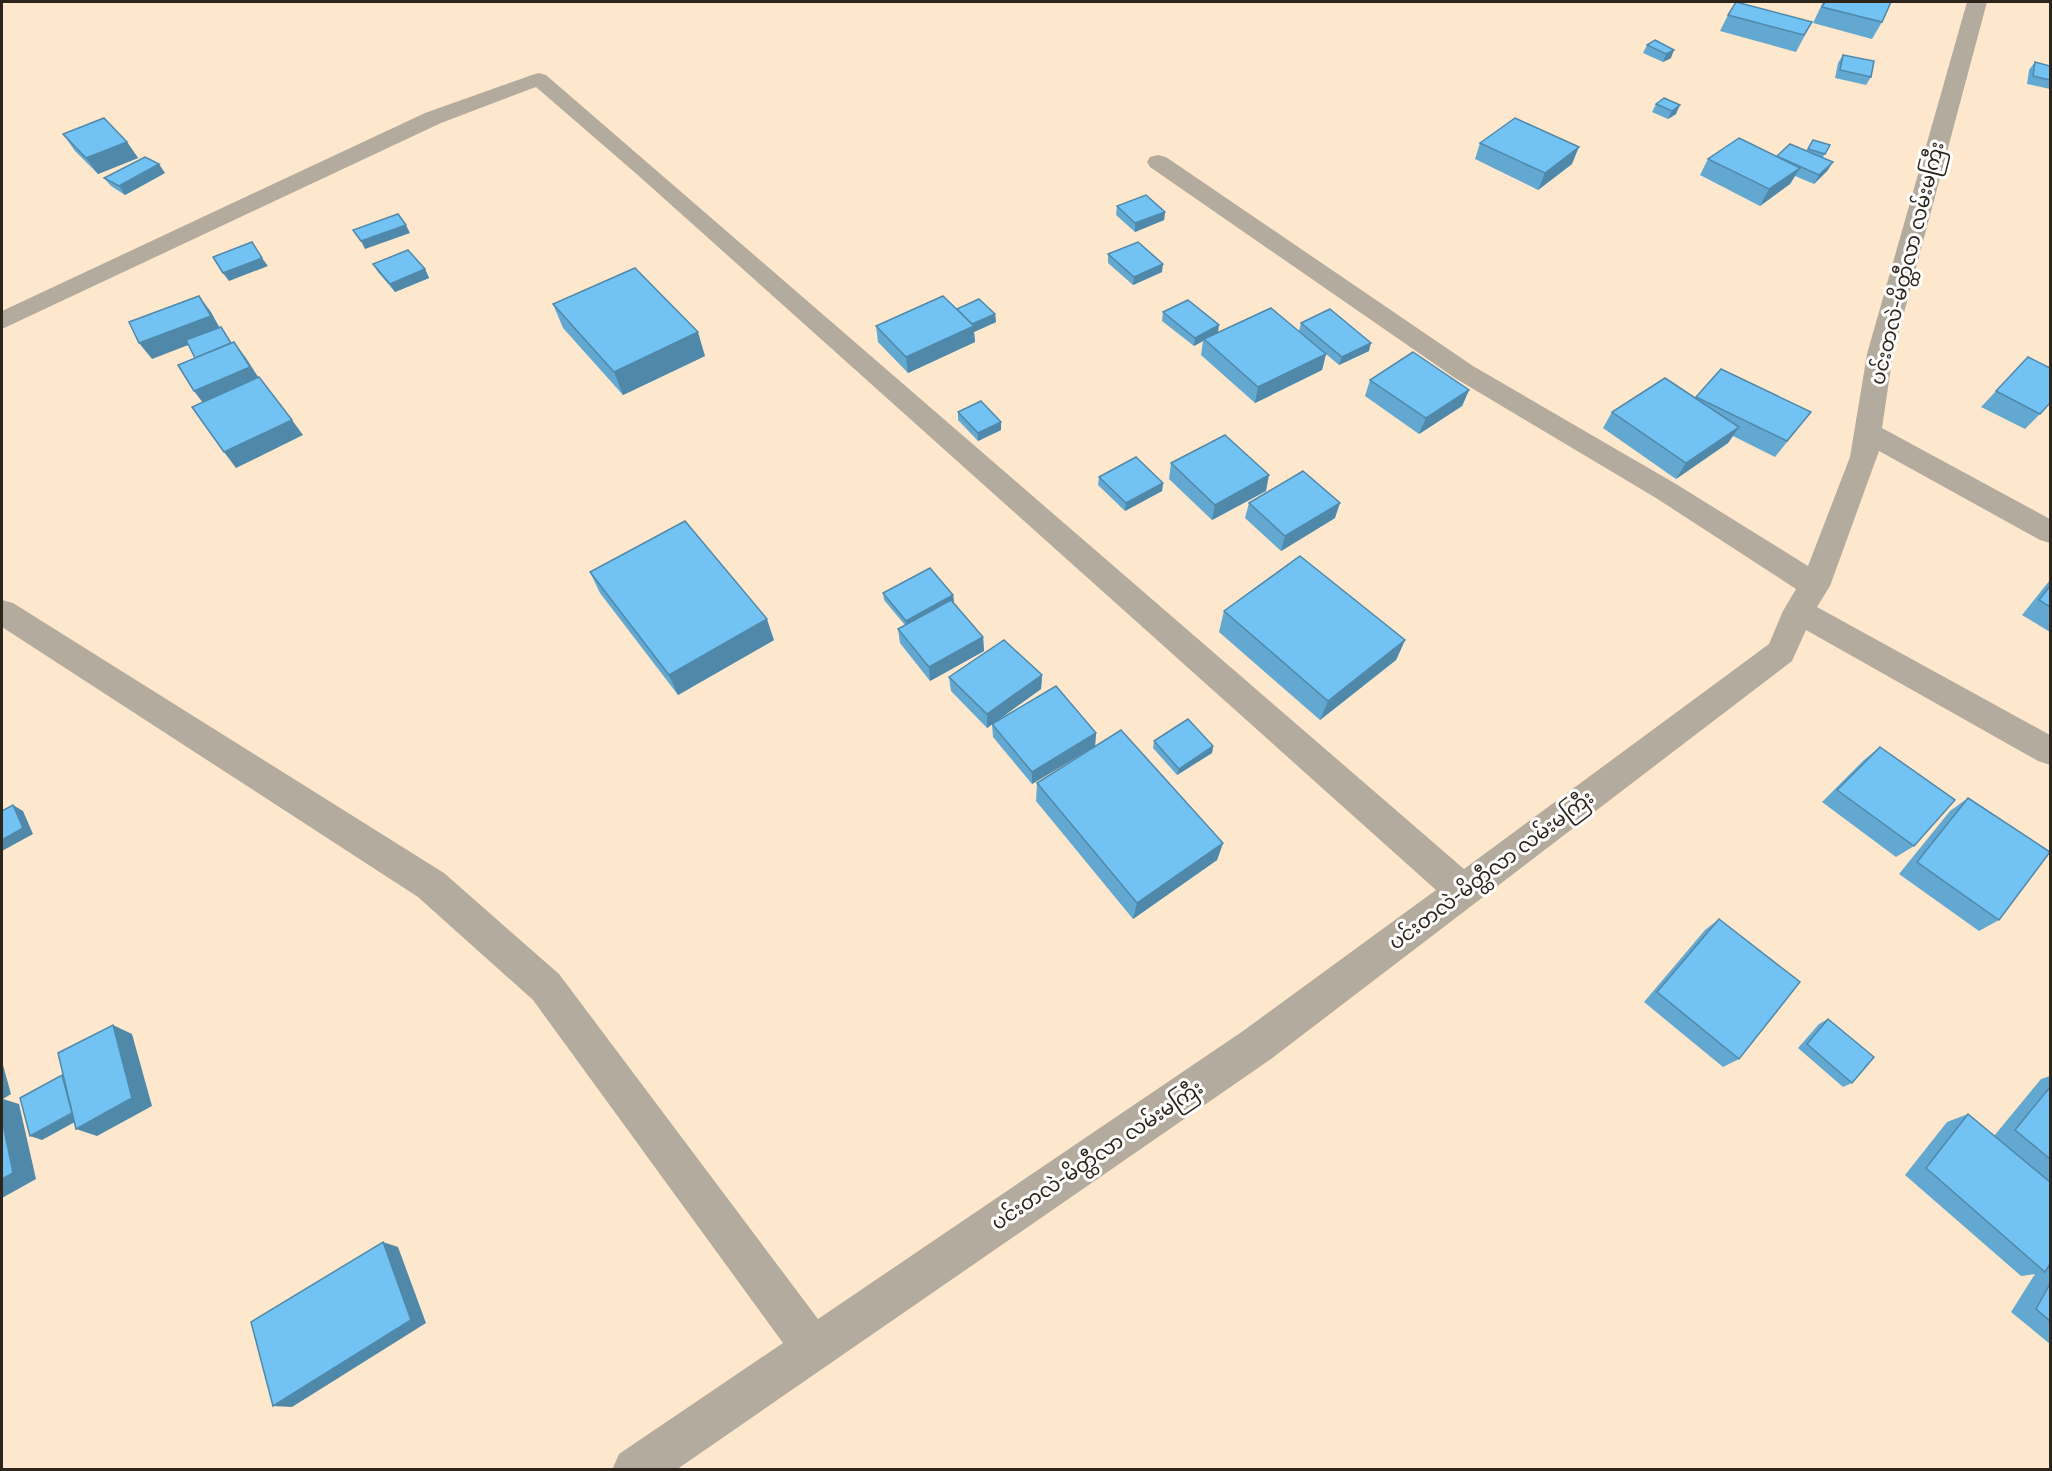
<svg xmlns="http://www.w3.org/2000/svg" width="2052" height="1471" viewBox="0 0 2052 1471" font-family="'Fira Sans','Noto Sans Myanmar',sans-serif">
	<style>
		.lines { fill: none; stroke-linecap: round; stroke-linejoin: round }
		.minor { fill: #b4ab9f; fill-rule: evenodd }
		.wall { fill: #62a8d1 }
		.shaded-wall { fill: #5088aa }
		.building { fill: #72c3f3; stroke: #5088aa; stroke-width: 1.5 }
		.labels { text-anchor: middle; stroke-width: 6; stroke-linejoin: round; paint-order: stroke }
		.street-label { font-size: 20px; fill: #2d251c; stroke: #fff }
	</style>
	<rect width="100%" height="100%" fill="#fde8cd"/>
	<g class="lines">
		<path class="minor" d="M1967,2H1987L1893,354L1882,428L2050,519V543L2040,540L1879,451L1830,586L1817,607L2050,735V765L2038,761L1806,630L1792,661L1271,1059L676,1470H612L619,1454L783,1343L533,1000L418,897L2,627V600L13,603L444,873L559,974L818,1319L1243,1031L1436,890L640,177L536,87L441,123L2,329V311L425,113L532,75L539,73L546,75L1464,869L1769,644L1783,611L1796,589L1656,498L1455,378L1150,167L1147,162L1150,157L1158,155L1166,157L1473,366L1676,484L1808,566L1850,457L1867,354Z"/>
	</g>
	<g class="wall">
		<path d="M1823,2H1891L1882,22L1872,39L1813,23Z"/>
		<path d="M1728,15L1812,22L1796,52L1720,31Z"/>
		<path d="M1655,40L1671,58L1663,62L1643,53L1647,45Z"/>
		<path d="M1843,55L1871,77L1866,85L1835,78L1838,63Z"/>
		<path d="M2035,62L2050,66V89L2027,84L2029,70Z"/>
		<path d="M1664,98L1676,114L1668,119L1652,112L1656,104Z"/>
		<path d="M63,134L127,142L138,158L98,174L75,151Z"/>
		<path d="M1813,140L1830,145L1823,157L1828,170L1814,184L1795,176L1790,184L1760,206L1700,175L1708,159L1777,156L1807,150Z"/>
		<path d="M1480,143L1572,164L1538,190L1475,159Z"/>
		<path d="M165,173L125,195L111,186L104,178Z"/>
		<path d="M1117,206L1165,212L1164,220L1135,232L1116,215Z"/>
		<path d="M1108,254L1162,272L1133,285L1108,263Z"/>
		<path d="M373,264L425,269L429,278L395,292L378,272Z"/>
		<path d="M553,304L705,356L623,395L563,328Z"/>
		<path d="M957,309L995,314L996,322L974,332L975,342L908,373L878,342L876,326Z"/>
		<path d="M1163,312L1218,332L1299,331L1301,323L1369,351L1339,365L1326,354L1322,370L1255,403L1201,355L1203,341L1194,346L1162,321Z"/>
		<path d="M2028,357L2040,414L2025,429L1981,407Z"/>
		<path d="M1721,369L1811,412L1775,457L1733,436L1728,443L1676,479L1603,428L1612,412L1695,398Z"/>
		<path d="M1370,380L1469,390L1462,406L1419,434L1365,396Z"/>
		<path d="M958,412L1001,430L978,441L958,420Z"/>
		<path d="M1171,463L1266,491L1212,520L1169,479Z"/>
		<path d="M1099,477L1163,483L1162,491L1125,511L1098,485Z"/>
		<path d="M1249,503L1335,518L1281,551L1245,518Z"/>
		<path d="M590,572L774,640L678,695L600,593Z"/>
		<path d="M2050,580V632L2022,615Z"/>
		<path d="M883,593L953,595L954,603L983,637L984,651L930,681L900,643L898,629L905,625L884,600Z"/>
		<path d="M1224,611L1405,640L1396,660L1320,720L1219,632Z"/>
		<path d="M1042,675L1041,689L987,728L951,691L949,677Z"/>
		<path d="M992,724L1096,733L1095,746L1032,784L993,737Z"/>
		<path d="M1154,741L1213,746L1212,753L1177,775L1153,748Z"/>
		<path d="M1880,747L1914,846L1896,857L1822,802L1864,760Z"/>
		<path d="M1037,783L1223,843L1217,860L1133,919L1036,801Z"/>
		<path d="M1968,798L1999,920L1979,931L1899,874L1950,811Z"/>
		<path d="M1719,919L1739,1059L1723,1067L1644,1002L1705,930Z"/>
		<path d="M1828,1019L1852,1083L1843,1087L1798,1048L1819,1024Z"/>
		<path d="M2050,1076V1344L2011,1312L2035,1274L2021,1276L1905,1175L1947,1122L1968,1114L1994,1136L2041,1079Z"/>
	</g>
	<g class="shaded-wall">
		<path d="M1674,50L1671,58L1663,62L1666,54Z"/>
		<path d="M1680,105L1676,114L1668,119L1672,111Z"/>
		<path d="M127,142L138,158L98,174L86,158Z"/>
		<path d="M1579,147L1572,164L1538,190L1545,173Z"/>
		<path d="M1833,162L1828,170L1814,184L1819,175Z"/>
		<path d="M159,164L165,173L125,195L119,186Z"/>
		<path d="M1800,168L1790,184L1760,206L1769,189Z"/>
		<path d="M1165,212L1164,220L1135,232V223Z"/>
		<path d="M406,225L410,233L365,249L361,241Z"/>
		<path d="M262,258L268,266L229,281L223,273Z"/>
		<path d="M1163,264L1162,272L1133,285L1134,277Z"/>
		<path d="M425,269L429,278L395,292L390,284Z"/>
		<path d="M199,296L211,312L222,332L152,359L139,343Z"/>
		<path d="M995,314L996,322L974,332L975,342L908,373L906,357Z"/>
		<path d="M1219,325L1218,333L1204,339L1203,341L1194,346L1195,338Z"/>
		<path d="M698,332L705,356L623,395L614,372Z"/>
		<path d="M234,342L246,358L262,383L206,407L194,391Z"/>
		<path d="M1371,343L1369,351L1339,365L1342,357Z"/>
		<path d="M1326,354L1322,370L1255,403L1258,387Z"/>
		<path d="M1469,390L1462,406L1419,434L1426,418Z"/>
		<path d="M292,420L303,435L236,468L224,452Z"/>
		<path d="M1001,422V430L978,441V433Z"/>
		<path d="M1739,427L1728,443L1676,479L1686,463Z"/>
		<path d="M1269,475L1266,491L1212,520L1215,505Z"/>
		<path d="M1163,483L1162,491L1125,511L1126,503Z"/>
		<path d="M1340,503L1335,518L1281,551L1285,536Z"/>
		<path d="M953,595L954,603L907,628L906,621Z"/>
		<path d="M767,619L774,640L678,695L669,675Z"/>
		<path d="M983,637L984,651L930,681L929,667Z"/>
		<path d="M1405,640L1396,660L1320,720L1328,701Z"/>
		<path d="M1042,675L1041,689L987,728V714Z"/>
		<path d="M1096,733L1095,746L1032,784V772Z"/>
		<path d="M1213,746L1212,753L1177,775L1179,769Z"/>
		<path d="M13,805L23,811L33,834L2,851V840Z"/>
		<path d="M1223,843L1217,860L1133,919L1137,903Z"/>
		<path d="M113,1025L132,1034L152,1106L97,1136L76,1129Z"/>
		<path d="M2,1064L3,1065L11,1094L3,1099L19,1104L36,1179L2,1198Z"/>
		<path d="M73,1113L84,1117L42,1140L30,1136Z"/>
		<path d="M383,1242L398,1247L426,1323L292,1407L273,1406Z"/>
	</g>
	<g class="building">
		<path d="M1736,2L1812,22L1804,35L1728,15Z"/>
		<path d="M1825,2H1891L1882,22L1822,7Z"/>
		<path d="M1655,40L1674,50L1666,54L1647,45Z"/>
		<path d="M1843,55L1874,61L1871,77L1840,70Z"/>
		<path d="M2035,62L2050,66V80L2033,76Z"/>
		<path d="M1664,98L1680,105L1672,111L1656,104Z"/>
		<path d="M104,118L127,142L86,158L63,134Z"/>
		<path d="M1515,118L1579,147L1545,173L1480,143Z"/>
		<path d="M1739,138L1800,168L1769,189L1708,159Z"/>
		<path d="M1813,140L1830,145L1825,154L1808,149Z"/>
		<path d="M1790,144L1833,162L1819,175L1777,156Z"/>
		<path d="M145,157L159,164L119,186L104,178Z"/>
		<path d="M1146,195L1165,212L1135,223L1117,206Z"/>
		<path d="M398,214L406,225L361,241L353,230Z"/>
		<path d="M252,242L262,258L223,273L213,257Z"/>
		<path d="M1138,242L1163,264L1134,277L1108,254Z"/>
		<path d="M408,250L425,269L390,284L373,264Z"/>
		<path d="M635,268L698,332L614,372L553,304Z"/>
		<path d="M199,296L211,316L139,343L129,322Z"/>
		<path d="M943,296L974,326L906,357L876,326Z"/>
		<path d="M979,299L995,314L972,324L957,309Z"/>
		<path d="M1188,300L1219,325L1195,338L1163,312Z"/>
		<path d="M1271,308L1326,354L1258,387L1204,339Z"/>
		<path d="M1330,309L1371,343L1342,357L1301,323Z"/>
		<path d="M221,327L231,343L195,358L186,340Z"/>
		<path d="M234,342L250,367L194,391L178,365Z"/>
		<path d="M1413,352L1469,390L1426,418L1370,380Z"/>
		<path d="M2028,357L2050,368V403L2040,414L1996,391Z"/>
		<path d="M1721,369L1811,412L1787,441L1696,397Z"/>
		<path d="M259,377L292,420L224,452L192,407Z"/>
		<path d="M1665,378L1739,427L1686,463L1612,412Z"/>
		<path d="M981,401L1001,422L978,433L958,412Z"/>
		<path d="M1225,435L1269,475L1215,505L1171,463Z"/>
		<path d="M1136,457L1163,483L1126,503L1099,477Z"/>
		<path d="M1303,471L1340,503L1285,536L1249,503Z"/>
		<path d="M685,521L767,619L669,675L590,572Z"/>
		<path d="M1300,556L1405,640L1328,701L1224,611Z"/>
		<path d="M930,568L953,595L906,621L883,593Z"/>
		<path d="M2050,586V607L2039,600Z"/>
		<path d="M951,600L983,637L929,667L898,629Z"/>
		<path d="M1004,640L1042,675L987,714L949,677Z"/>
		<path d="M1056,686L1096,733L1032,772L992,724Z"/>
		<path d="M1188,719L1213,746L1179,769L1154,741Z"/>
		<path d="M1121,730L1223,843L1137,903L1037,783Z"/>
		<path d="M1880,747L1955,800L1914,846L1837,790Z"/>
		<path d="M1968,798L2050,852L1999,920L1917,862Z"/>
		<path d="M13,805L23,828L2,840V811Z"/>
		<path d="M1719,919L1800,982L1739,1059L1657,992Z"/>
		<path d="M1828,1019L1874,1057L1852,1083L1807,1044Z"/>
		<path d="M113,1025L132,1098L76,1129L58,1053Z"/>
		<path d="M62,1075L72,1113L30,1136L20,1098Z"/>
		<path d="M2050,1087V1159L2015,1130Z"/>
		<path d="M1968,1114L2050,1182V1264L2045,1272L1926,1168Z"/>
		<path d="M2,1119L13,1173L2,1179Z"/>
		<path d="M383,1242L411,1320L273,1406L251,1322Z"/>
		<path d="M2050,1284V1321L2036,1309Z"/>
	</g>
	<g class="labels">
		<g class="street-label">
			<text transform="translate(1907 263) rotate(-76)" y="7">ပင်းတလဲ-မိတ္ထီလာ လမ်းမကြီး</text>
			<text transform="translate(1491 870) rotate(-37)" y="7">ပင်းတလဲ-မိတ္ထီလာ လမ်းမကြီး</text>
			<text transform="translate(1097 1155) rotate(-34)" y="7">ပင်းတလဲ-မိတ္ထီလာ လမ်းမကြီး</text>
		</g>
	</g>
	<rect width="2052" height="1471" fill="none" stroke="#2d251c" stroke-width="6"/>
</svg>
